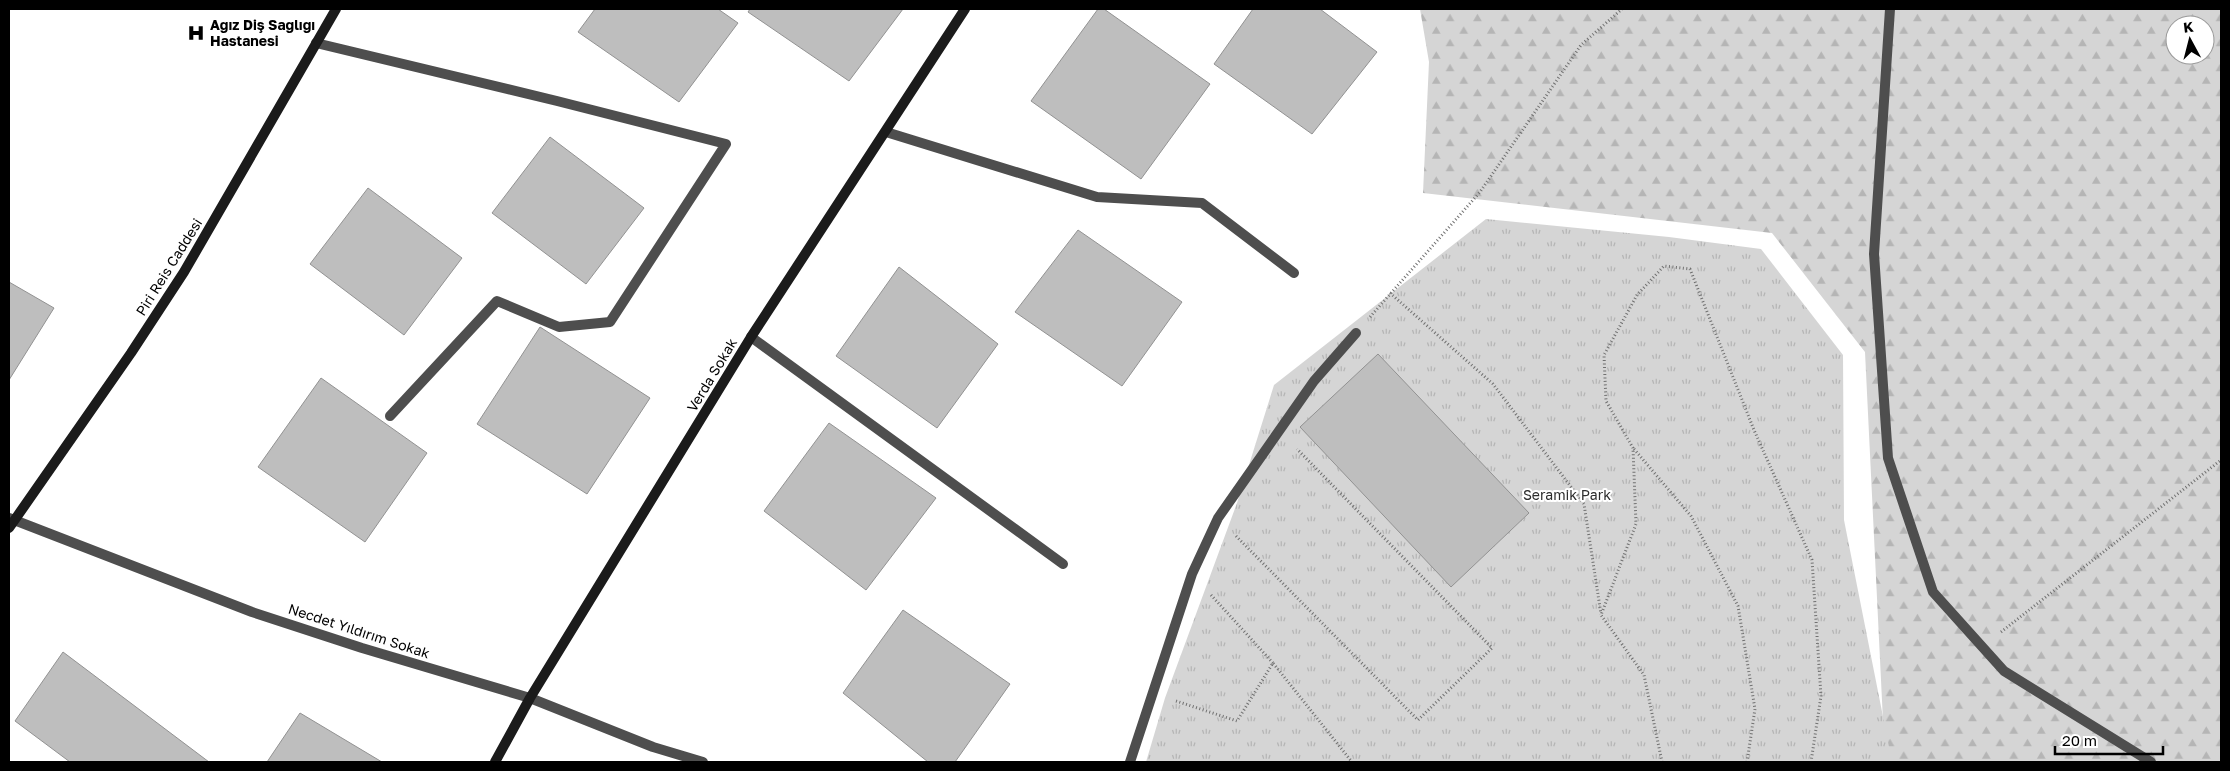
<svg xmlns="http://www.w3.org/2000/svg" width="2230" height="771" viewBox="0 0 2230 771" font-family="'Golos Text',sans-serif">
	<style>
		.forest { fill: url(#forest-firs); fill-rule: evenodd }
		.park { fill: url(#park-tufts) }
		.building { fill: #bebebe; stroke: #929292 }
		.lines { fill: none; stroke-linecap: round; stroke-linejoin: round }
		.path { stroke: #707070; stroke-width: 3; stroke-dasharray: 1 2.5; stroke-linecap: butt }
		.lane { stroke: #4e4e4e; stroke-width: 10 }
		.street { stroke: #4e4e4e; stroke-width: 10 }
		.secondary { stroke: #1b1b1b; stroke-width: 10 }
		.labels { text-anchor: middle; stroke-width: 4; stroke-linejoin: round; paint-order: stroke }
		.poi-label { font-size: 14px; font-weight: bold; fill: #000; stroke: #fff; text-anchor: start }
		.street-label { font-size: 14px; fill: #000; stroke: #fff }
		.park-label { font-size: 14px; fill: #2c2c2c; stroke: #fff }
	</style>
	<defs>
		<pattern id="forest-firs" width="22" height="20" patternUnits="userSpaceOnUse" patternTransform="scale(1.25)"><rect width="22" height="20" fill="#d5d5d5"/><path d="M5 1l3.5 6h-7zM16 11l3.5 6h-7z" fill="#b5b5b5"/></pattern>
		<pattern id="park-tufts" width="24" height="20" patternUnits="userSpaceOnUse" patternTransform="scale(1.25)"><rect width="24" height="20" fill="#d5d5d5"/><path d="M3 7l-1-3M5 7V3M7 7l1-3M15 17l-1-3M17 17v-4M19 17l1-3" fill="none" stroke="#b5b5b5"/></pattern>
	</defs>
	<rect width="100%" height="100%" fill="#fff"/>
	<path class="forest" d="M1420,9H2221V762H1885L1865,352L1772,233L1423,193L1429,62ZM2175,25H2205V55H2175Z"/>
	<path class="park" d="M1486,219L1669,237L1761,249L1843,355L1844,520L1892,762H1146L1165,698L1237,503L1274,385Z"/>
	<g class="building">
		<path d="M595,9H718L738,23L679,102L578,32Z"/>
		<path d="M750,9H903L849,81L748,12Z"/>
		<path d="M1098,9H1104L1210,84L1141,179L1031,101Z"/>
		<path d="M1253,9H1320L1377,52L1312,134L1214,64Z"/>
		<path d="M550,137L644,208L586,284L492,213Z"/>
		<path d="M368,188L462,258L404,335L310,264Z"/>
		<path d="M1078,230L1182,302L1122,386L1015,312Z"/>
		<path d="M899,267L998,344L937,428L836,356Z"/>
		<path d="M9,282L54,308L9,380Z"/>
		<path d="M540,327L650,398L587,494L477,424Z"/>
		<path d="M1378,354L1529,513L1451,587L1300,427Z"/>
		<path d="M321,378L427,453L365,542L258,467Z"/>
		<path d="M829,423L936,498L866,590L764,511Z"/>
		<path d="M903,610L1010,684L955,762H928L843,693Z"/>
		<path d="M63,652L209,762H70L15,721Z"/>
		<path d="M300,713L382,762H267Z"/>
	</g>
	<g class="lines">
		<g class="path">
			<path d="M1390,293L1493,384L1584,504L1601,614"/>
			<path d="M1370,317L1480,192L1581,45L1622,9"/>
			<path d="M1634,449L1691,516L1738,606L1755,709L1747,762"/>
			<path d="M1236,536L1418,720L1492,648L1297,449"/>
			<path d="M1211,595L1273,663"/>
			<path d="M2001,632L2221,460"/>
			<path d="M1176,701L1237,721L1273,663L1352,762"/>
			<path d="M1662,762L1644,675L1601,615L1636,524L1633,448L1606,401L1604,355L1637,295L1664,266L1690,269L1754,430L1812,560L1821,696L1811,762"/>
		</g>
		<g class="lane">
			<path d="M316,43L557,101L726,144L610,322L559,327L497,301L390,416"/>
			<path d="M1130,762L1192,574L1218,518L1314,381L1356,333"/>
		</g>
		<g class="street">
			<path d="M1890,9L1874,254L1888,458L1933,592L2004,671L2151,762"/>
			<path d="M886,132L1097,197L1202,203L1294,273"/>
			<path d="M751,337L1063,564"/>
			<path d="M9,518L252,612L362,648L530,698L653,747L703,762"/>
		</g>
		<g class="secondary">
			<path d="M9,528L131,353L184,272L336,9"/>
			<path d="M495,762L530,698L751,337L965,9"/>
		</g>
	</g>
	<defs>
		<g id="hospital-bare" transform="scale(1.35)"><path d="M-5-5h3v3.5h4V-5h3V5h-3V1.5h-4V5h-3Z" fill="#000" stroke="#fff" stroke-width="2.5" paint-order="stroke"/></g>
	</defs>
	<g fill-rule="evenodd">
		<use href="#hospital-bare" x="196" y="33"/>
	</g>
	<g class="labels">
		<g class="poi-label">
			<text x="210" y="30">Ağız Diş Sağlığı<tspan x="210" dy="16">Hastanesi</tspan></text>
		</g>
		<g class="street-label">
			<text transform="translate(169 267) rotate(-58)" y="5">Piri Reis Caddesi</text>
			<text transform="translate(712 375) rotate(-59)" y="5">Verda Sokak</text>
			<text transform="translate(359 631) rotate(18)" y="5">Necdet Yıldırım Sokak</text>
		</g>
		<g class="park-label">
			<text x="1567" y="500">Seramik Park</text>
		</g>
	</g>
	<rect width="2230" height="771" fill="none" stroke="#000000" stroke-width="20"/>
	<g transform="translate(2190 40) rotate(353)"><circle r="24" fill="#ffffff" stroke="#999999"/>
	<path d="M0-4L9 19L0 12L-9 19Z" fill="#000000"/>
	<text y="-8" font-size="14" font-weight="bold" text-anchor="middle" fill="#000000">K</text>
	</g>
	<path d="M2055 746v8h108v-8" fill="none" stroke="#000000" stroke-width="2.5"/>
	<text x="2062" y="746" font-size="15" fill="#000000" stroke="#ffffff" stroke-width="4" paint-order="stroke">20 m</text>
</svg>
